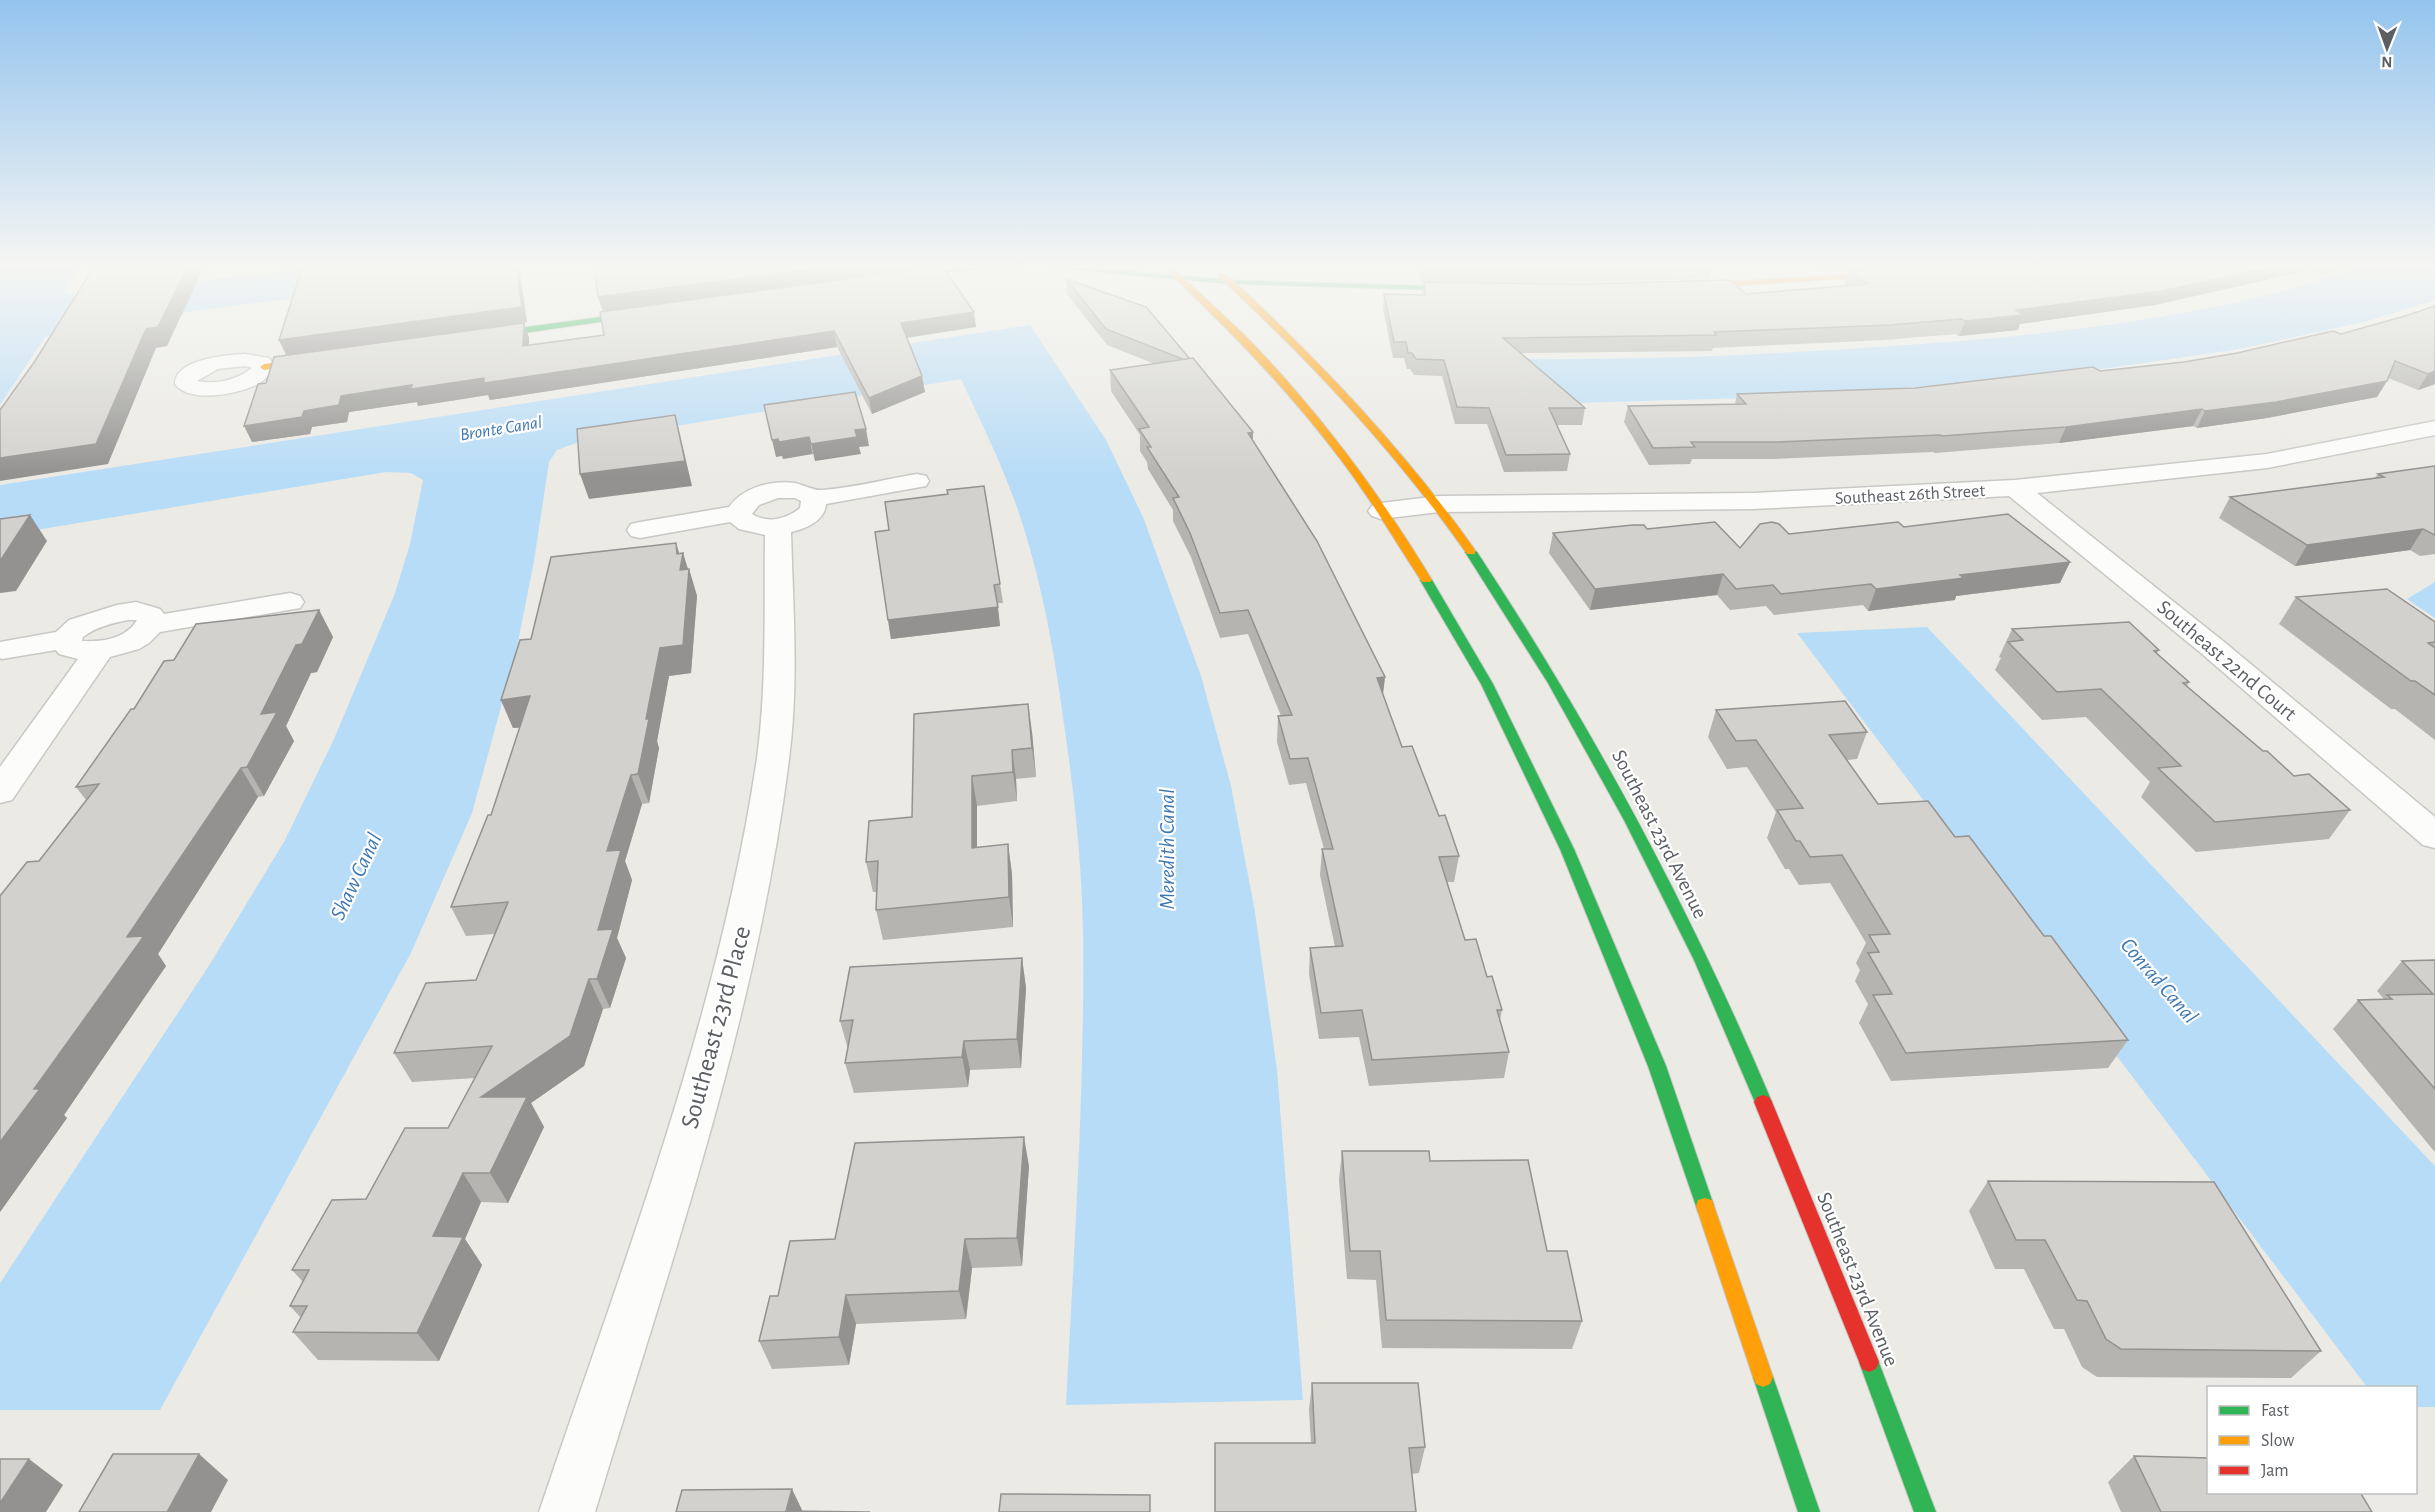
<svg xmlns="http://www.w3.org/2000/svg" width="2435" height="1512" viewBox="0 0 2435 1512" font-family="'Alegreya Sans',sans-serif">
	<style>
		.water { fill: #b7dcf7 }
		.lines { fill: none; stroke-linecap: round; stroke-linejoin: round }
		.street-casing { stroke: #c8c8c7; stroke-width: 3 }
		.fast-casing { stroke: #c7c7c5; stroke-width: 2 }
		.slow-casing { stroke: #c7c7c5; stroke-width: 2 }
		.jam-casing { stroke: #c7c7c5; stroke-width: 2 }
		.street { fill: #fcfcfb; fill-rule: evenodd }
		.fast { fill: #30b455; fill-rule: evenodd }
		.slow { fill: #ff9f0a; fill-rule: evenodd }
		.jam { fill: #e5322d; fill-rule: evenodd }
		.wall { fill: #b5b4b1 }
		.shaded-wall { fill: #939290 }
		.building { fill: #d2d1ce; stroke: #939290; stroke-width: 1.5 }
		.labels { text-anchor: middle; stroke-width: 4.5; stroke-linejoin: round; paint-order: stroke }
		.far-water-label { font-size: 18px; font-style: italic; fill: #3d77b2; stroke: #fff }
		.far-street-label { font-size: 18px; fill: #5b5f63; stroke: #fff }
		.street-label { font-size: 21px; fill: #5b5f63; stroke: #fff }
		.water-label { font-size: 22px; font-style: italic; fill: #3d77b2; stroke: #fff }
		.near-street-label { font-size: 26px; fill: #5b5f63; stroke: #fff }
	</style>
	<rect width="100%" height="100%" fill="#ebeae5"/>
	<g class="water">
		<path d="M0,265H82L65,290V293L78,296L330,265H550L79,326L45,337L0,405Z"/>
		<path d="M2365,265H2435V300L2364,322L2239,349L2117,367L2002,381L1747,398L1574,403L1517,359C1628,360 1737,356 1848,349C1991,340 2149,327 2287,290C2313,283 2339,273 2365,265Z"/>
		<path d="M1030,325L1106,440L1143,517L1201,676L1231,786L1255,912L1277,1070L1303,1400L1066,1405C1074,1248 1085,1090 1083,933C1082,863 1074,792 1064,724C1054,648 1040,571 1014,499C999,458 979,418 961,379L579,442L557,450L549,462L534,561L516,652L472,813L411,953L160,1410H0V1283L210,964L285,840L334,739L394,596L410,544L423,480L411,473L386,472L0,536V485Z"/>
		<path d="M2435,582V618L2407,599Z"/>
		<path d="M1927,627L2435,1166V1407H2416V1388L2367,1387L1797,633Z"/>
	</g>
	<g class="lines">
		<g class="street-casing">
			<g id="street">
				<path d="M245,354L269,358L275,367C270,374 265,380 258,384C239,394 189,404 175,384C175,359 227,355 245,354ZM245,366L252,368C237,380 216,385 197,381L218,369Z"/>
				<path d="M2435,421V435L2267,468L2037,493L2223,641L2435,817V848L2423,845L2201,653L2009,496L1753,509L1439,512L1381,519L1372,516L1368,511L1372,506L1381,503L1439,496L1753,493L2015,480L2267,454Z"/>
				<path d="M917,474L926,476L929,481L926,486L826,504C825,521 805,529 791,532C793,607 799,684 789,759C757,1017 670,1264 595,1512H539C622,1266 719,1016 757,758C767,684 764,609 765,535L739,529L730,522L640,538L631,536L627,530L631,524L640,522L729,507C743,487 772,480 795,483C804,485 814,491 822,490C853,488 886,479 917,474ZM778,498H795L801,501L800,508C787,519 768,524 752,514L759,505Z"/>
				<path d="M290,593L300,596L304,602L300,608L160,632L149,643L139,649L110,657L12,800L0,803V767L78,659L59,654L56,650L2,659L0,658V642L56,632L69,620L117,605L136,602L160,609L164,614ZM128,620H137C126,639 102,642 82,641L83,637C96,627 112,623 128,620Z"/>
			</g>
		</g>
		<g class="fast-casing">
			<g id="fast">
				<path d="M980,265H1063L1229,280L1469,287L1473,289L1469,291L1229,284L1042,267L980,269L901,279L897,277L901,275Z"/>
				<path d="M1944,265H1965L1961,267L1871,277L1867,275L1871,273Z"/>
				<path d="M645,311H648V315L482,339L478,336L482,333Z"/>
				<path d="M1471,549L1477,552C1593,728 1690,908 1772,1102L1769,1107L1763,1109L1757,1107L1694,960L1624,820L1548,683L1465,552Z"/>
				<path d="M1426,577L1432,580L1493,684L1574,849L1666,1066L1714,1206L1712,1212L1705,1214L1698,1212L1696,1206L1648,1066L1560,849L1481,684L1420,580Z"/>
				<path d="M1869,1352L1876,1355L1936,1512H1914L1859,1362L1862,1355Z"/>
				<path d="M1763,1367L1770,1370L1773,1377L1820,1512H1798L1753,1377L1756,1370Z"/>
			</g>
		</g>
		<g class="slow-casing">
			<g id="slow">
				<path d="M1170,270H1176C1202,296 1230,320 1255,346C1323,417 1381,496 1432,580L1430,582H1422C1395,541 1371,499 1341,460C1290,392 1232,332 1170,274Z"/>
				<path d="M1219,273H1225C1317,358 1402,447 1475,550V554H1467C1395,451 1311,362 1219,277Z"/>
				<path d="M1871,273L1875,275L1874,277L1691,288L1687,286L1691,284Z"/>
				<path d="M315,357L318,358V362L264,370L260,367L264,364Z"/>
				<path d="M1705,1198L1712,1200L1714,1206L1773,1377L1770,1384L1763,1387L1756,1384L1753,1377L1696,1206L1698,1200Z"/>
			</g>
		</g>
		<g class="jam-casing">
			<path id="jam" d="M1763,1095L1769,1097L1772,1102L1879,1362L1876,1369L1869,1372L1862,1369L1754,1102L1757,1097Z"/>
		</g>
		<use href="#street" class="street"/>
		<use href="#fast" class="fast"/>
		<use href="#slow" class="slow"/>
		<use href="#jam" class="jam"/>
	</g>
	<g class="wall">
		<path d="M1420,265H1712L1709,279L1576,282L1421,281Z"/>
		<path d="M1811,265H2354L2322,274L2310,270L2155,305L2020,324L2018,330L1959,336L1956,334L1884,340L1713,348L1712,351L1521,353L1585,408L1582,425H1557L1570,454L1567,471L1504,472L1487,424H1455L1442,376L1414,375L1410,369H1407L1404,358H1393L1383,309L1384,294L1423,295L1424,282L1746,294L1844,286L1848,271L1889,267L1821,271Z"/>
		<path d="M1066,279L1146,307L1253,432V440L1385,677L1383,694L1402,747L1439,816L1459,856L1454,882H1447L1465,940L1487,977L1502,1010L1500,1020L1509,1052L1504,1078L1369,1086L1359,1037L1319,1039L1309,974L1310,948L1335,947L1320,875L1322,849H1324L1306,783L1289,785L1277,742L1278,716H1281L1248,634L1220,638L1191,557L1173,521V510L1148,469L1147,462L1140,451V435L1111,391L1110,370L1155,364L1107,345L1067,294Z"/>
		<path d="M2435,306V384L2418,390L2388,378L2377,397L2267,418L2197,428L2193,426L2059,443L1935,453L1933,452L1773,459H1692L1690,464L1649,465L1624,422L1628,406L1735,404L1737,394L1915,388L2100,371L2184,362L2341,334L2405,316Z"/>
		<path d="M527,322L515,324L524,323L529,338V345L976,327L907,338L925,392L872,414L837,347L490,400L488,395L418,406L417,402L349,412L347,422L312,427L310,434L252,442L266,383L286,355L279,340Z"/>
		<path d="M2435,466V554L2420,556L2410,550L2295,566L2219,518L2230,497L2375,478L2378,474Z"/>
		<path d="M947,490L1000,584L1003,603H997L1000,626L891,639L888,620L889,530L948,494Z"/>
		<path d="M1904,527L2070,562L2060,583L1956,596L1955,600L1868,611L1863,605L1774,615L1766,606L1730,610L1717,595L1590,610L1549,553L1553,533L1647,529L1740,548L1789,534Z"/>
		<path d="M683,553L688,569H689L697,596L691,673L669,676L657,741L659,748L649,803L642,804L625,861L632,880L617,938L626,958L610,1008L603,1009L584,1066L531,1103L544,1127L508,1203L481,1202L465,1239L482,1265L439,1361L318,1360L293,1332L301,1318L290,1306L303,1282L292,1270L366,1199L448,1128L475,1078L412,1082L394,1053L476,980L495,934L466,936L451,907L491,815L520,728H513L501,700L531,639L679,554Z"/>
		<path d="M2296,597L2435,622V740L2395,709H2391L2279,624Z"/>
		<path d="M319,610L333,637L317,672L311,673L286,726L294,741L264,796L258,797L158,954L166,966L64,1115L67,1118L0,1212L39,861L86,800L76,787L134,709L174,660Z"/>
		<path d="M2012,629L2159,650L2157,653L2189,682L2187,686L2263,751L2294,776L2350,810L2329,839L2196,852L2141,797L2150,782L2086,717L2042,720L1995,670L2001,658L1999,657Z"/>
		<path d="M1716,710L1867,732L1857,759L1847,760L1878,804L1955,837L2044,936L2128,1040L2108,1068L1891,1081L1859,1023L1868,1004L1855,981L1860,970L1856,963L1866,943L1830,883L1799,885L1789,869H1785L1767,838L1776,812L1747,767L1727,769L1708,737Z"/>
		<path d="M1032,732L1036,777L1016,779L1017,801L977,806V847L1008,844L1012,874L1013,927L883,940L876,910L877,892H873L866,862L912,817Z"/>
		<path d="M1022,958L1026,988L1021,1068L970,1070L968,1087L854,1093L845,1063L848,1049L840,1021Z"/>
		<path d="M2435,960V1151H2434L2333,1029L2358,1000L2384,999L2377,991L2402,961Z"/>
		<path d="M1342,1151L1430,1161L1547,1251L1582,1321L1572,1349L1382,1348L1376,1280L1347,1279L1339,1180Z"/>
		<path d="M1029,1166L1022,1266L972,1268L966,1319L856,1324L849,1365L772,1369L759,1341L778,1296L835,1239Z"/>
		<path d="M1988,1181L2321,1351L2291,1378L2097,1377L2082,1367L2064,1329H2054L2024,1269H1995L1969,1211Z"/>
		<path d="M1312,1383L1425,1447L1419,1473L1412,1474L1311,1443L1309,1410Z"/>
		<path d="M2134,1456L2372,1512H2121L2108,1482Z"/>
	</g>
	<g class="shaded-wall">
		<path d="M188,265H205L167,346L156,348L108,464L0,481V458L146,329Z"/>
		<path d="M516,265H519L527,322L287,356L279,340Z"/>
		<path d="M840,265H934V266L603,312L598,297Z"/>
		<path d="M2278,265H2312L2310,270L2155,305L2020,324L2018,330L1959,336L1965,321L2016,310Z"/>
		<path d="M2327,265H2354L2322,274Z"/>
		<path d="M974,312L976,327L903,338L901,323Z"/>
		<path d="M524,323L529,338L528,362L523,346Z"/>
		<path d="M834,331L837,347L490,400L488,395L418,406L417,402L349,412L347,422L312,427L310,434L252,442L244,426L304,411L341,396L412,385L484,378Z"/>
		<path d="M2435,371V384L2418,390L2428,374Z"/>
		<path d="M922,376L925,392L872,414L869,398Z"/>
		<path d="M2387,381L2377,397L2267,418L2197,428L2205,411Z"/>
		<path d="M2202,409L2193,426L2059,443L2066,427Z"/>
		<path d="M675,415L681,439L692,486L589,499L580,474Z"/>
		<path d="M866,429L869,446L859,447L861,454L815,461L811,444L855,430Z"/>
		<path d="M1253,432V454L1248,433Z"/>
		<path d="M809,437L813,454L783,459L782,456L776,457L772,440Z"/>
		<path d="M30,515L47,541L16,591L0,593V561Z"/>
		<path d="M2423,529L2410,550L2295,566L2307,545Z"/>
		<path d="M676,543L682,562L683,553L689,573V569L697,596L691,673L669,676L657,741L659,748L649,803L638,774L646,719L677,554Z"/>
		<path d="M2070,562L2060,583L1956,596L1955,600L1868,611L1876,589L1960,575Z"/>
		<path d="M1723,574L1717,595L1590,610L1595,589Z"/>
		<path d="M998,607L1000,626L891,639L888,620Z"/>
		<path d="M319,610L333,637L317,672L311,673L286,726L294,741L264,796L247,767L261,714L296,645Z"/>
		<path d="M1385,677L1382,702L1377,678Z"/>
		<path d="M530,696L541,725L513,728L501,700Z"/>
		<path d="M1028,704L1032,732L1036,777L1032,748Z"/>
		<path d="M1012,750L1016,779L1017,801L1013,772Z"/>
		<path d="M241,768L258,797L158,954L166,966L64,1115L67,1118L0,1212V1142L34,1089L127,937Z"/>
		<path d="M631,775L642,804L625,861L632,880L617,938L626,958L610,1008L597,979L598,930L607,851Z"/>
		<path d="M972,776L977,806V877L972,848Z"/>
		<path d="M1008,844L1012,874L1013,927L1009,897Z"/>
		<path d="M1022,958L1026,988L1021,1068L1017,1039Z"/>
		<path d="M589,979L603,1009L584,1066L531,1103L544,1127L508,1203L490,1173L481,1097Z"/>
		<path d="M964,1041L970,1070L968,1087L962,1057Z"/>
		<path d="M1024,1137L1029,1166L1022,1266L1017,1238Z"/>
		<path d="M463,1173L481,1202L465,1239L482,1265L439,1361L417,1333L433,1236Z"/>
		<path d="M965,1239L972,1268L966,1319L959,1291Z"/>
		<path d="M846,1295L856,1324L849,1365L839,1337Z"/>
		<path d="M199,1454L228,1480L211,1512H167Z"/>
		<path d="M29,1459L63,1485L46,1512H0V1503Z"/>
		<path d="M792,1489L803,1512L786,1511Z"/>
	</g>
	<g class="building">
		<path d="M95,265H188L158,327L146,329L96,444L0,458V410L35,361Z"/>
		<path d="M303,265H516L522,307L279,340Z"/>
		<path d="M594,265H840L598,297Z"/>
		<path d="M1423,265H1698L1578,268L1423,266Z"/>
		<path d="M1913,265H2278L2162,291L2016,310L2024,315L1965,321L1961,319L1890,325L1714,332L1716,335L1503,338L1585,408H1549L1570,454L1506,455L1489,408L1457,407L1444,360L1416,359L1412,353H1408L1406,342H1394L1384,294L1425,295L1424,282L1583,284L1730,280L1746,294L1868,284L1848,271Z"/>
		<path d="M942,266L974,312L901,323L922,376L869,398L834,331L484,383V378L411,389L412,385L341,396L339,405L304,411L302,417L244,426L258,384L266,383L274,357L524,323L523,346L604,335L600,312Z"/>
		<path d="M1066,279L1146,307L1190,359L1185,360L1106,329Z"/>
		<path d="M2435,306V371L2428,374L2395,361L2387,381L2276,402L2205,411L2202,409L2066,427L1942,436L1940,435L1778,442H1691L1695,447L1653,448L1628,406L1746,404L1737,394L1915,388L2093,367L2100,371L2184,362L2237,353L2333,331L2341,334L2405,316Z"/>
		<path d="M1193,358L1253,432L1248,433L1317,541L1385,677L1377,678L1402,747L1412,746L1439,816L1445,815L1459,856L1439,857L1465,940L1476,939L1487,977L1492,976L1502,1010H1497L1509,1052L1372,1060L1362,1010L1321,1013L1310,948L1343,946L1322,849H1333L1308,758L1290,759L1278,716L1292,715L1248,610L1220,613L1190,533L1173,498L1179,497L1147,447H1151L1139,429L1149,427L1110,370Z"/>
		<path d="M855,392L866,429L855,430L857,437L811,444L809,437L779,442L778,439L772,440L764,405Z"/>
		<path d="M675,415L685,461L580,474L577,429Z"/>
		<path d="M2435,466V535L2423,529L2307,545L2230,497L2384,477L2378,474Z"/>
		<path d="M984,486L1000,584L994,585L998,607L888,620L875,532L889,530L885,502L948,494L947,490Z"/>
		<path d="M2008,514L2070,562L1960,575L1964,578L1876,589L1871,584L1781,594L1773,585L1736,589L1723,574L1595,589L1553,533L1633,525H1644L1647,529L1715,522L1740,548L1760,524L1772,522L1779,524L1789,534L1898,522L1904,527Z"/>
		<path d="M30,515L0,561V519Z"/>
		<path d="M676,543L677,554L683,553L680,570L689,569L683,645L660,648L646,719H649L638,774L631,775L607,851L621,850L598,930L613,929L597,979H589L570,1036L481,1097H527L490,1173H463L433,1236L463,1237L417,1333L293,1332L307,1306H290L309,1270H292L332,1200L366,1199L405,1128H448L492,1046L394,1053L426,983L476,980L508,902L451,907L488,815H491L530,696L501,700L520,640L531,639L551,557Z"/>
		<path d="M2387,589L2435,622V642L2428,643L2435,648V695L2415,681H2411L2296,597Z"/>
		<path d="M319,610L302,644L296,645L261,714L277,712L247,767L241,768L127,937L144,936L34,1089H40L0,1142V896L27,862L39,861L99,784L76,787L131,709H134L164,661L174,660L196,624Z"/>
		<path d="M2129,622L2159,650L2154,651L2189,682L2183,683L2263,751H2267L2294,776L2309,774L2350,810L2215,822L2158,768L2181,766L2101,689L2057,692L2008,642L2023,640L2012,629Z"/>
		<path d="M1845,701L1867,732L1829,735L1878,804L1928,801L1955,837L1969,836L2044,936H2051L2128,1040L1906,1053L1873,995L1892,994L1868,953L1879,952L1869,935L1890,934L1842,855L1810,857L1800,841H1796L1777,810L1803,808L1756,740L1736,741L1716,710Z"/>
		<path d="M1028,704L1032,748L1012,750L1013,772L972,776V848L1008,844L1009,897L876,910L878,861L866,862L869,821L912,817L914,714Z"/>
		<path d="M1022,958L1017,1039L964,1041L962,1057L845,1063L853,1020L840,1021L850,967Z"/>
		<path d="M2435,960V1089L2358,1000L2392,999L2387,995L2433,994L2402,961Z"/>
		<path d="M1024,1137L1017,1238L965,1239L959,1291L846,1295L839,1337L759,1341L770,1296H778L790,1241L835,1239L855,1143Z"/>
		<path d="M1342,1151H1429L1430,1161L1528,1160L1547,1251H1567L1582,1321L1386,1320L1380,1251H1350Z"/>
		<path d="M1988,1181L2214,1182L2321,1351L2121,1349L2106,1339L2087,1301L2077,1300L2045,1240H2016Z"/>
		<path d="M1312,1383H1418L1425,1447L1409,1448L1416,1512H1215V1443H1315Z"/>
		<path d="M113,1454H199L167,1512H79Z"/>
		<path d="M2134,1456L2208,1458V1492H2360L2372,1512H2161Z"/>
		<path d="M0,1459H29L0,1503Z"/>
		<path d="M792,1489L786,1511L870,1512H676L682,1490Z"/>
		<path d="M1001,1494L1150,1495V1512H999Z"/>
	</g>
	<linearGradient id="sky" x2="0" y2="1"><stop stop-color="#94c4ee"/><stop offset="0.56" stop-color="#f6f6f3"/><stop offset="1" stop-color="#f6f6f3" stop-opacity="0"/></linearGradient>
	<rect width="2435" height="476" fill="url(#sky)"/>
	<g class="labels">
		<g class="far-water-label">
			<text transform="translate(501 428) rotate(-9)" y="6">Bronte Canal</text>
		</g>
		<g class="far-street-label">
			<text transform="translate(1910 494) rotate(-3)" y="6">Southeast 26th Street</text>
		</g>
		<g class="street-label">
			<text transform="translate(2227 660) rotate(40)" y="7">Southeast 22nd Court</text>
			<text transform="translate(1660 834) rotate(63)" y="7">Southeast 23rd Avenue</text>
			<text transform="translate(1858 1279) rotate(68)" y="7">Southeast 23rd Avenue</text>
		</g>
		<g class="water-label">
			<text transform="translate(1166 849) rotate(-90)" y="8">Meredith Canal</text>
			<text transform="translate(355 876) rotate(-65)" y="8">Shaw Canal</text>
			<text transform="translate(2160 980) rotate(49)" y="8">Conrad Canal</text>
		</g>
		<g class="near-street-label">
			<text transform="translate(715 1027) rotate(-75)" y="9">Southeast 23rd Place</text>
		</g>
	</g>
	<rect x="2207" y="1386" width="210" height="108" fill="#ffffff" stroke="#bdbfc1" stroke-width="1.5"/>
	<rect x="2219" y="1406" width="30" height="9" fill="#30b455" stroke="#bdbfc1" stroke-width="1.5"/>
	<text x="2261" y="1416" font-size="18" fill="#5b5f63">Fast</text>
	<rect x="2219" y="1436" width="30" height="9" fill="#ff9f0a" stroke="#bdbfc1" stroke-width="1.5"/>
	<text x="2261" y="1446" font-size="18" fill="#5b5f63">Slow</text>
	<rect x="2219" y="1466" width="30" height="9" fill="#e5322d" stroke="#bdbfc1" stroke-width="1.5"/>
	<text x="2261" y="1476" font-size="18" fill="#5b5f63">Jam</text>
	<g transform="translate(2387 48) rotate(181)" stroke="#ffffff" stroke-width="4.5" paint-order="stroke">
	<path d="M0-4.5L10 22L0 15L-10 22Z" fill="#5b5f63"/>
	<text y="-9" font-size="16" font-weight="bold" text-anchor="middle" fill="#5b5f63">N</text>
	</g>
</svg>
